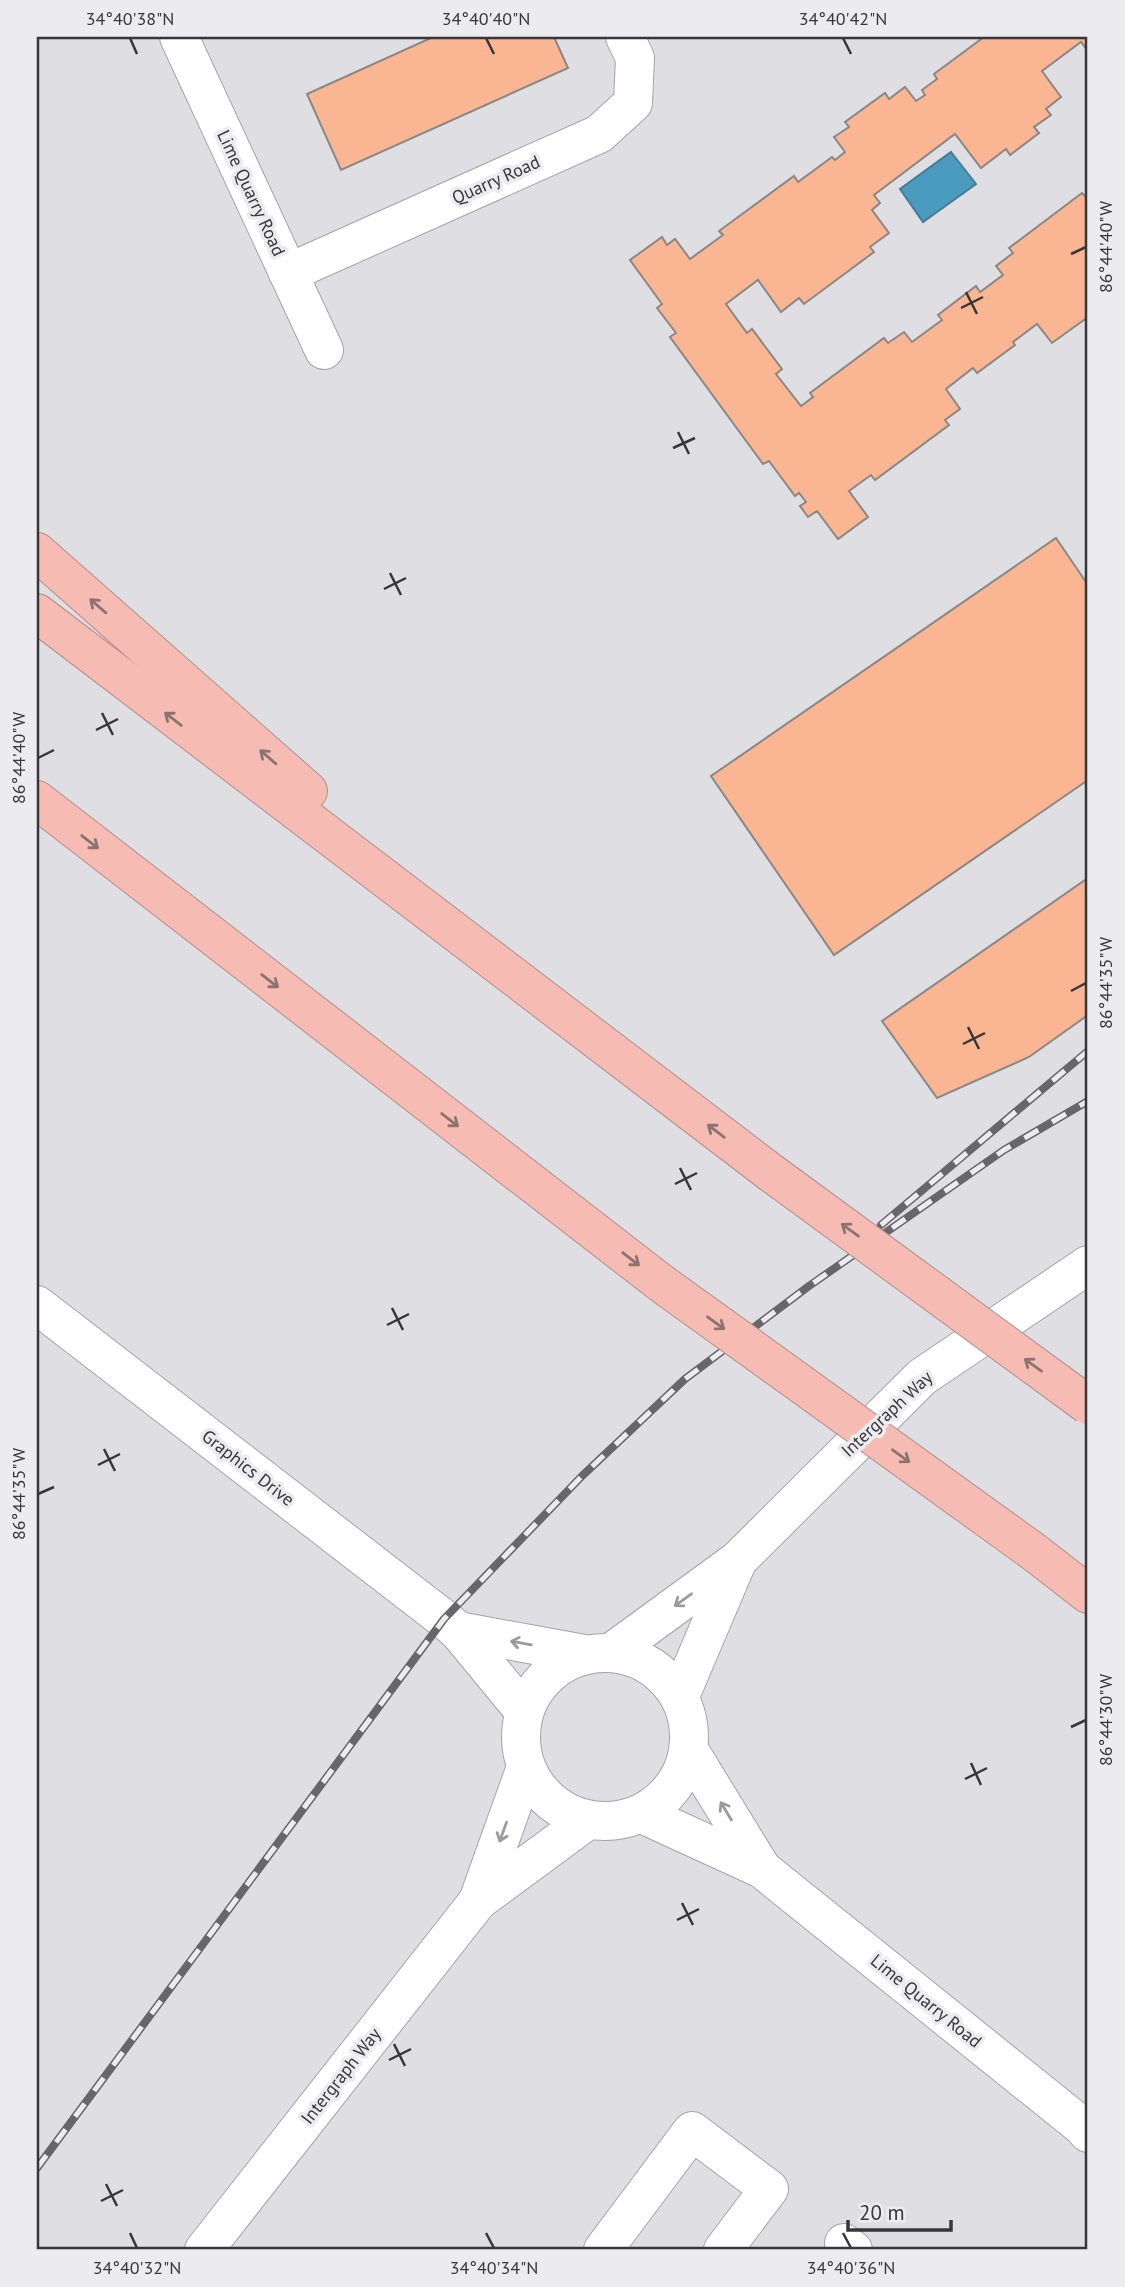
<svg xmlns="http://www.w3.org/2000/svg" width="1125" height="2287" viewBox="0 0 1125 2287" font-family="'PT Sans',sans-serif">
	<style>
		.water { fill: #4b9bbe; stroke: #457d96; stroke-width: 2 }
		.building { fill: #fab592; stroke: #8a8785; stroke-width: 2 }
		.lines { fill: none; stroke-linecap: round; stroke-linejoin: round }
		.minor-casing { stroke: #a3a4a8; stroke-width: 40 }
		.highway-casing { stroke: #b38d89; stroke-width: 40 }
		.minor { stroke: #fff; stroke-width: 38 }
		.highway { stroke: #f6bcb4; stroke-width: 38 }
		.rail-casing { stroke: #676769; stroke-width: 8 }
		.rail { stroke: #ececf0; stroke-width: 5; stroke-dasharray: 16; stroke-linecap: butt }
		.highway-bridge-casing { stroke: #b38d89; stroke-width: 40; stroke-linecap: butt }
		.highway-bridge { stroke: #f6bcb4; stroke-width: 38 }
		.oneway { stroke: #8d7370 }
		.oneway2 { stroke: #9b9b9c }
		.ticks { fill: none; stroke: #373739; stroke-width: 2.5 }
		.labels { text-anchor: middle; stroke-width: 7; stroke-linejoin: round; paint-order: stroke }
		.street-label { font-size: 18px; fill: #373739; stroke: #ececf0 }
		.neatline { fill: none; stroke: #373739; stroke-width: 2.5 }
		.ticks-label { font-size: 18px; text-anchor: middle; fill: #373739 }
	</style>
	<rect width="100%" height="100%" fill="#dfdfe3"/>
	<path class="water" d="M951,152L976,184L923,222L900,189Z"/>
	<g class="building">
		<path d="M433,37H554L568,68L341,170L307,94Z"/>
		<path d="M984,37H1088V51L1081,42L1042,71L1061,97L1046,109L1051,115L1034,127L1039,133L1010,155L1006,149L981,168L955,134L874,195L880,203L872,210L889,233L870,247L874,252L804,304L799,298L781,312L758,280L726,304L747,333L752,329L782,369L776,374L801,406L813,397L810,393L884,338L888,343L904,332L912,342L942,320L938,315L976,286L980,292L1003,275L996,266L1013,253L1009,248L1082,193L1087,198L1088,197V317L1052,343L1037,324L1013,342L1015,345L977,373L973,368L946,389L960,409L945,420L949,425L875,480L871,475L849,491L868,517L838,539L817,511L808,517L800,506L806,502L799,493L795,496L769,461L763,464L670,337L676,333L657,308L662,304L630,260L662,237L667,245L675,239L690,259L723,235L719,231L794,176L798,182L832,157L835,160L845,152L834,137L849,127L845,122L885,93L889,99L905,87L916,101L925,95L922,90L937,79L934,74Z"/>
		<path d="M1056,538L1088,585V780L834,955L711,776Z"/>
		<path d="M1088,878V1015L1029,1057L937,1098L882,1021Z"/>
	</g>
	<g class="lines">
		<g class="minor-casing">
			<g id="minor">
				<path d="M179,37L324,350"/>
				<path d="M288,273L599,134L633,103L635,58L625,37"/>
				<path d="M37,1305L444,1619L458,1631L524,1711"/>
				<path d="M458,1631L584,1654"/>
				<path d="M612,1652L738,1560L922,1377L1088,1265"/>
				<circle cx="605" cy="1737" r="84"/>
				<path d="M680,1696L737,1562"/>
				<path d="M689,1750L762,1869"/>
				<path d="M642,1814L762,1869L1083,2127L1088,2133"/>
				<path d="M478,1901L526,1767"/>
				<path d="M844,2243L853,2250"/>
				<path d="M204,2250L478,1901L588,1820"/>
				<path d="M603,2250L692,2131L769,2189L723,2250"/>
			</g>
		</g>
		<g class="highway-casing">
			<g id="highway">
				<path d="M37,552L308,791"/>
				<path d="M37,613L770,1172"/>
				<path d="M37,800L661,1283"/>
				<path d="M1034,1552L1088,1594"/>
			</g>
		</g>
		<use href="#minor" class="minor"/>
		<use href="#highway" class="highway"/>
		<g class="rail-casing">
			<g id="rail">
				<path d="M881,1225L1088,1051"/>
				<path d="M37,2168L444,1619L582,1476L685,1379L809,1286L1004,1150L1088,1101"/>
			</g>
		</g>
		<use href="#rail" class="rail"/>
		<g class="highway-bridge-casing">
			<g id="highway-bridge">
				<path d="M770,1172L1088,1405"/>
				<path d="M661,1283L1034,1552"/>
			</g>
		</g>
		<use href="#highway-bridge" class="highway-bridge"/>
	</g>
	<defs><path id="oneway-shaft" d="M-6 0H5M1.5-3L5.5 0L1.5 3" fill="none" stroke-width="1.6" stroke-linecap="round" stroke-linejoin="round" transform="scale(1.75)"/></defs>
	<g class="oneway">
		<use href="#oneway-shaft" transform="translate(98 606) rotate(-139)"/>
		<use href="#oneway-shaft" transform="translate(173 719) rotate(-142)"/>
		<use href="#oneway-shaft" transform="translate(268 757) rotate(-139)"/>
		<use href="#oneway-shaft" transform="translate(90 842) rotate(38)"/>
		<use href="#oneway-shaft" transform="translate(270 981) rotate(38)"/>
		<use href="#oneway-shaft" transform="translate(450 1120) rotate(38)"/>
		<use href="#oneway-shaft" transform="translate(716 1131) rotate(-143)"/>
		<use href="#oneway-shaft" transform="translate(850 1230) rotate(-144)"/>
		<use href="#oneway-shaft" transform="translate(631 1259) rotate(38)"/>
		<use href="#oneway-shaft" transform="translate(716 1323) rotate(36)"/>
		<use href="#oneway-shaft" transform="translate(1033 1365) rotate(-144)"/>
		<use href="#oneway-shaft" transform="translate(901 1456) rotate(36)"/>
	</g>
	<g class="oneway2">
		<use href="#oneway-shaft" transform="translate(683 1600) rotate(144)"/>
		<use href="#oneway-shaft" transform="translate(521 1643) rotate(-170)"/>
		<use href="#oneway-shaft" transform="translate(726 1811) rotate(-121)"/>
		<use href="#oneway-shaft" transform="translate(503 1832) rotate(110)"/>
	</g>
	<path class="ticks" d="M130,38L137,54M486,38L494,54M843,38L851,54M1071,254L1086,247M966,292L977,314M961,308L983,297M678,432L689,454M673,448L695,438M390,573L401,595M384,589L406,578M102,713L113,735M96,730L118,719M38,758L54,750M1071,991L1086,983M968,1027L979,1049M963,1044L985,1033M680,1168L691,1190M675,1184L697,1173M392,1308L403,1330M387,1325L409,1314M104,1449L115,1471M98,1465L120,1454M38,1494L54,1487M1071,1727L1086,1720M971,1763L981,1785M965,1779L987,1768M682,1903L693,1925M677,1920L699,1909M394,2044L405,2066M389,2060L411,2049M106,2184L117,2206M101,2201L123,2190M130,2233L137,2248M486,2233L494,2248M843,2233L851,2248"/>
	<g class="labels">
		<g class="street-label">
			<text transform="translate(496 180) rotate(-24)" y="6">Quarry Road</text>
			<text transform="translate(251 193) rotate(65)" y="6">Lime Quarry Road</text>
			<text transform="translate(887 1414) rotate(-43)" y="6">Intergraph Way</text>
			<text transform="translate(248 1468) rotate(38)" y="6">Graphics Drive</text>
			<text transform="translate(926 2001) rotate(39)" y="6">Lime Quarry Road</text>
			<text transform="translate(341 2076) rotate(-52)" y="6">Intergraph Way</text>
		</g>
	</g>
	<rect width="1125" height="2287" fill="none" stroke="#ececf0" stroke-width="77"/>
	<path d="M848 2220v10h103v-10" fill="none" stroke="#373739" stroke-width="3.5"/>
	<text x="859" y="2220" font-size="21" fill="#373739" stroke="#ececf0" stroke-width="5" paint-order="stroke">20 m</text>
	<rect x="38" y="38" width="1048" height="2210" class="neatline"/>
	<g class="ticks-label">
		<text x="130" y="25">34°40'38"N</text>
		<text x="486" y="25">34°40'40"N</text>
		<text x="843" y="25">34°40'42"N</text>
		<text transform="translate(1106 247) rotate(-90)" y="6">86°44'40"W</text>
		<text transform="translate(19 758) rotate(-90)" y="6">86°44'40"W</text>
		<text transform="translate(1106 983) rotate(-90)" y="6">86°44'35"W</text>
		<text transform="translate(19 1494) rotate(-90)" y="6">86°44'35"W</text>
		<text transform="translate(1106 1720) rotate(-90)" y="6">86°44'30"W</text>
		<text x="137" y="2274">34°40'32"N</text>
		<text x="494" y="2274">34°40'34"N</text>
		<text x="851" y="2274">34°40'36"N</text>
	</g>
</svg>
